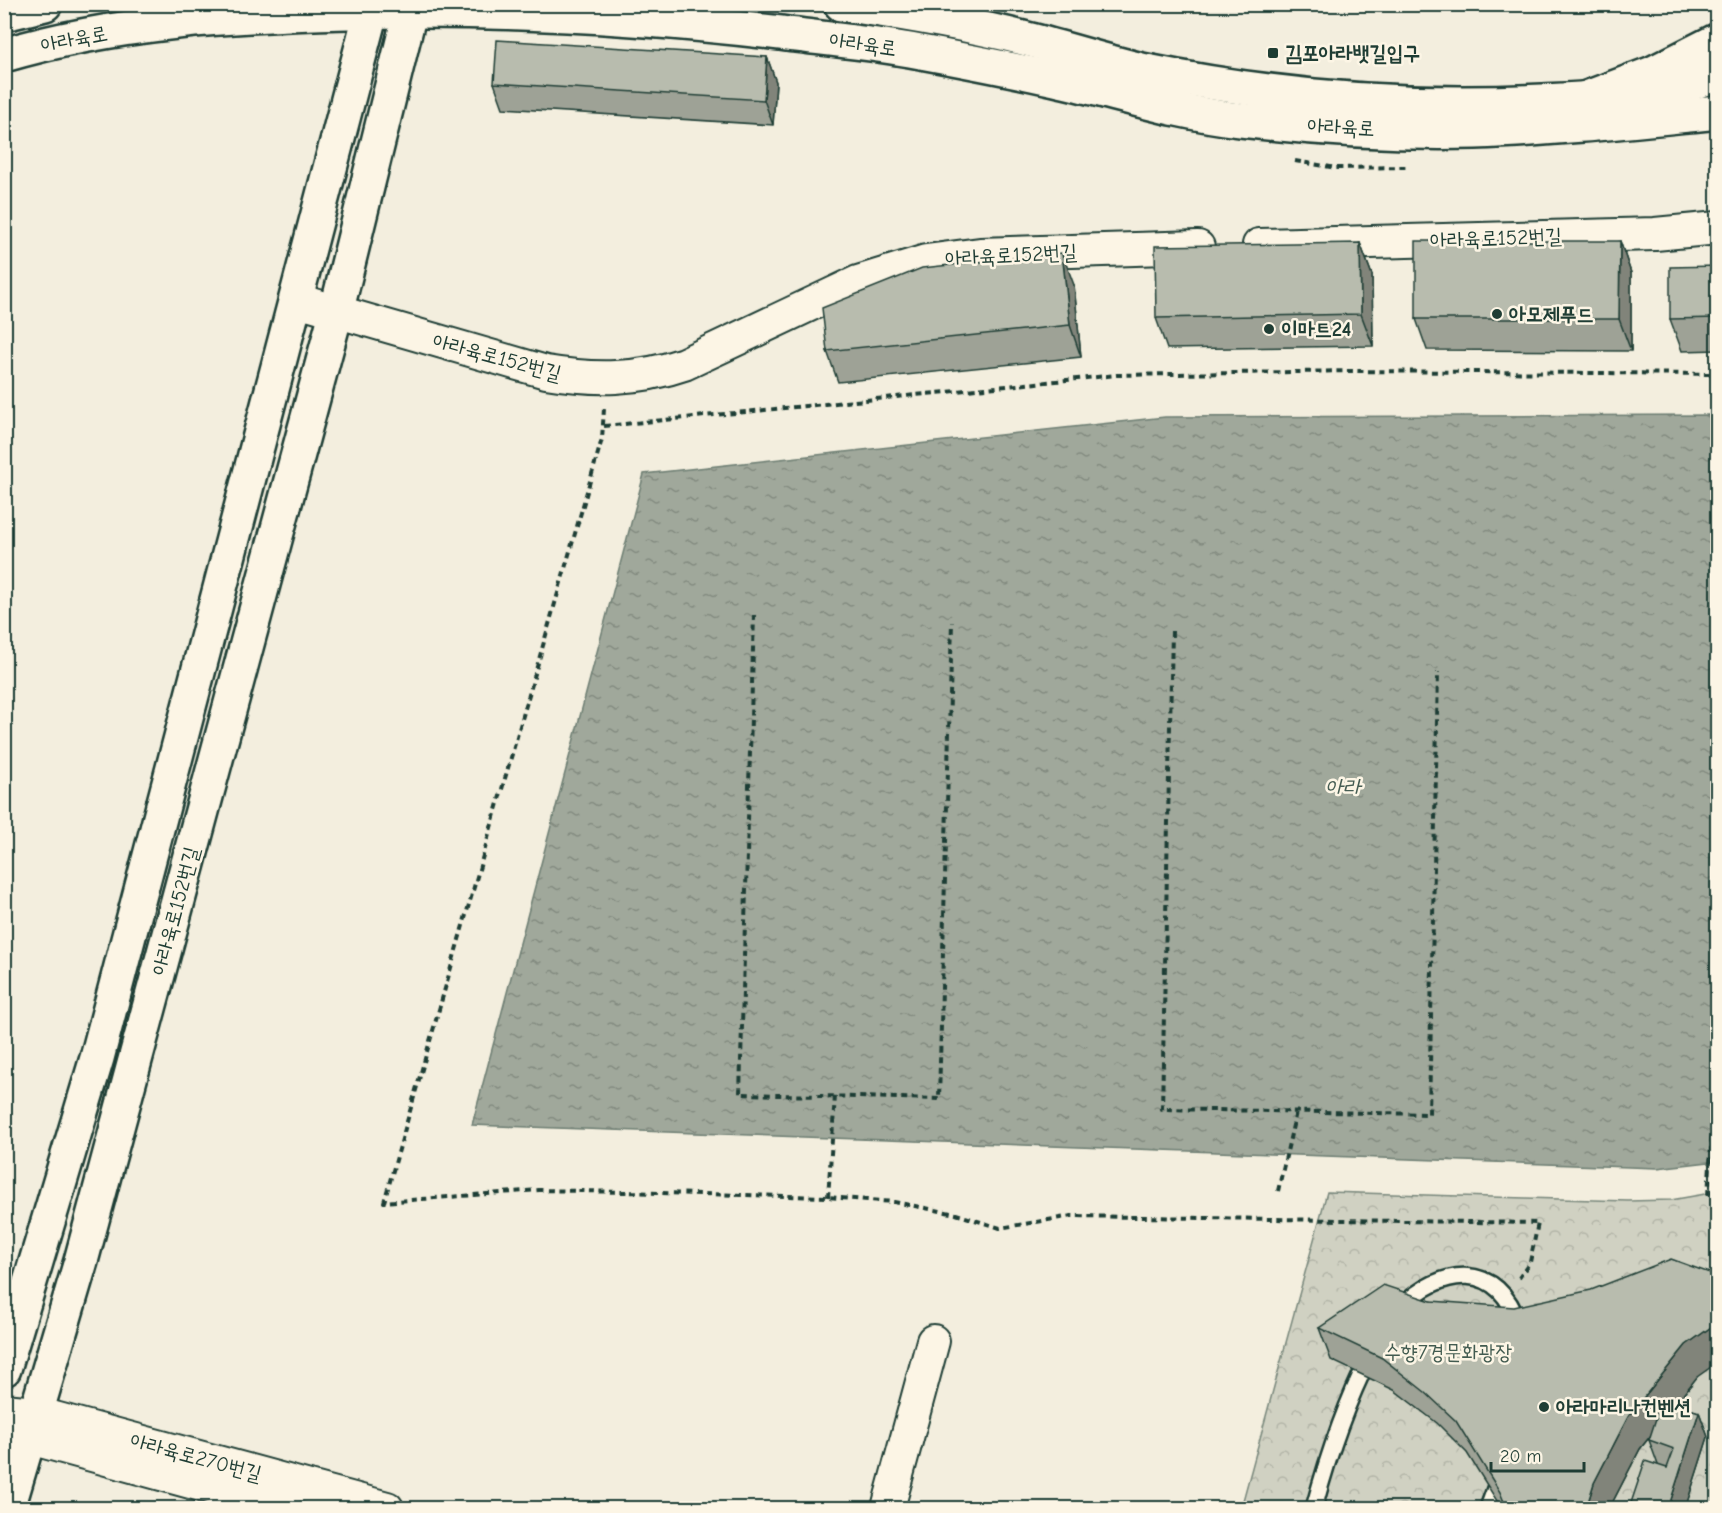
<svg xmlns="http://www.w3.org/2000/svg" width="1722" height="1513" viewBox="0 0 1722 1513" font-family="'Comic Neue','Poor Story',sans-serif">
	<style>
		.built { fill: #e1dfd0 }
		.forest { fill: url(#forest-crowns); stroke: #78877b; stroke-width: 1.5 }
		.water { fill: url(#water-ripples); stroke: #6c7d72; stroke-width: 1.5 }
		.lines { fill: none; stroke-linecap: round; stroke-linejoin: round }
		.service-casing { stroke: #1f3d34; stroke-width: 20 }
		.minor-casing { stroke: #1f3d34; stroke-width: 36 }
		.tertiary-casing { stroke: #1f3d34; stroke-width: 38 }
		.trunk-casing { stroke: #1f3d34; stroke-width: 38 }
		.path { stroke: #1f3d34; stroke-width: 4; stroke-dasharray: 6 4.5; stroke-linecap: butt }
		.service { stroke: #fcf5e5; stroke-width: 15 }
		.minor { stroke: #fcf5e5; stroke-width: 32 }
		.tertiary { stroke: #fcf5e5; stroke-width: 33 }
		.trunk { stroke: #fcf5e5; stroke-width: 33 }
		.wall { fill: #9ea296; stroke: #1f3d34; stroke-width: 1.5 }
		.shaded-wall { fill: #81847a; stroke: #1f3d34; stroke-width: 1.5 }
		.building { fill: #b8bcae; stroke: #1f3d34; stroke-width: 1.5 }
		.poi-dot { fill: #1f3d34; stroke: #fcf5e5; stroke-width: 2 }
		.labels { text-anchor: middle; stroke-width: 5; stroke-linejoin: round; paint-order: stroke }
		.street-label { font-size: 21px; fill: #1f3d34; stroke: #fcf5e5 }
		.poi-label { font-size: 21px; font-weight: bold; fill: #1f3d34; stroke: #fcf5e5; text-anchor: start }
		.park-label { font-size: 21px; fill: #425b50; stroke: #fcf5e5 }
		.water-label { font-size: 22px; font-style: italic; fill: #465d53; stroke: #fcf5e5 }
	</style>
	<defs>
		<pattern id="forest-crowns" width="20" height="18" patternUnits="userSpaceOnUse" patternTransform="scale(1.5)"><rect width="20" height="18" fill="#d0d1c2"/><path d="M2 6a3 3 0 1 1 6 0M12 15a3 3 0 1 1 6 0" fill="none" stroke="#b2b4a7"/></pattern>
		<pattern id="water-ripples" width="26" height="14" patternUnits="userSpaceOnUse" patternTransform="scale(1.5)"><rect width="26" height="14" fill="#a0a89b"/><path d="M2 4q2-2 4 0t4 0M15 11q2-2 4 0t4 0" fill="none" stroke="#828a7f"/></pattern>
	</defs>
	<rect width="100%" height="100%" fill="#f3eede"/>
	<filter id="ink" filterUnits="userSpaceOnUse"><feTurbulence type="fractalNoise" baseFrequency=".0167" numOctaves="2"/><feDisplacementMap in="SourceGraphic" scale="12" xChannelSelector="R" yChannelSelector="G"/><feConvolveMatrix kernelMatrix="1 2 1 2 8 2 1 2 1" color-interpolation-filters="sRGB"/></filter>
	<g filter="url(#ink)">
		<path class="built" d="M138,1500L161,1502L183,1508H103L116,1503Z"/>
		<path class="forest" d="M1327,1192L1628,1201L1671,1200L1717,1192V1508H1241Z"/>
		<path class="water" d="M1717,415V1161L1657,1168L472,1125L644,474L1165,417Z"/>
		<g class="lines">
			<g class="service-casing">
				<g id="service">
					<path d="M1400,1308C1442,1266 1498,1260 1519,1325"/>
					<path d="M1314,1508C1328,1456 1345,1405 1370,1356"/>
					<path d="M1488,1508L1500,1475"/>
				</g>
			</g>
			<g class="minor-casing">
				<g id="minor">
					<path d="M1259,245L1655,234L1718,228"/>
					<path d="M297,300L546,372C594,380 638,380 684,364L858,282L926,261L980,254L1198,247"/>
					<path d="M4,1410L36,1413L387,1508"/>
					<path d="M8,1420L30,1438L285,1508"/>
					<path d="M888,1508L933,1341"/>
				</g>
			</g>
			<g class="tertiary-casing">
				<g id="tertiary">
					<path d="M841,4C902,13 963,23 1023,38C1063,48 1102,61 1142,70C1273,97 1409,108 1543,101C1601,98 1664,96 1718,74"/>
					<path d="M4,14L45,4"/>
					<path d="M4,55C115,22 233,15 348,12C490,8 631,16 772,32C818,38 865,42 910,50C959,59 1007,68 1055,79C1117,93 1178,113 1241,120C1318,129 1398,134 1475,132C1556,129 1637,120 1718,112"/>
					<path d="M4,1369L97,1058L373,4"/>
					<path d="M8,1508L81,1261L336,313L412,4"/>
				</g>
			</g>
			<g class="trunk-casing">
				<path id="trunk" d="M1584,99L1653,73L1718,40"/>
			</g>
			<g class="path">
				<path d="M1295,161L1336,168L1407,167"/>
				<path d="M604,409L602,439L384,1202L539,1190L828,1197L894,1202L956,1214L1000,1228L1072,1216L1538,1223L1530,1262L1519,1278"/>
				<path d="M604,426L1117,375L1352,371L1718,374"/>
				<path d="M754,615L740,1094L939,1099L952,622"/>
				<path d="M1172,631L1162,1109L1429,1114L1438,672"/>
				<path d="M1278,1191L1296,1112"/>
				<path d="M1708,1195L1718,1043"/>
				<path d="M828,1197L835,1096"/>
			</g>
			<use href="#service" class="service"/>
			<use href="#minor" class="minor"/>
			<use href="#tertiary" class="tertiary"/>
			<use href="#trunk" class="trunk"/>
		</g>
		<g class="wall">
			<path d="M767,57L776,82L773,125L503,108L494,83Z"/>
			<path d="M1620,241L1631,273V351L1427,350L1416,319Z"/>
			<path d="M1360,243L1372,275L1373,346L1167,349L1156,318Z"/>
			<path d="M1718,266V350L1682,351L1670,319Z"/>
			<path d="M1074,285L1081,357L838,382L827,351Z"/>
			<path d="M1431,1301L1697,1377L1675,1405L1699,1412L1708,1437L1685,1509H1629L1658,1465L1649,1440L1651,1435L1640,1449L1609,1509H1502L1467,1453L1437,1423L1394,1390L1331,1360L1319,1328Z"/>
		</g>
		<g class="shaded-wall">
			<path d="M767,57L776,82L773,125L764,100Z"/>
			<path d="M1620,241L1631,273V351L1619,319Z"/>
			<path d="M1360,243L1372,275L1373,346L1361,314Z"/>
			<path d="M1062,253L1074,285L1081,357L1070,325Z"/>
			<path d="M1718,1322V1362L1697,1377L1640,1449L1609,1509H1586L1594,1483L1628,1417L1686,1345Z"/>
			<path d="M1699,1412L1708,1437L1685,1509H1668Z"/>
		</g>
		<g class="building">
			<path d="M497,40L767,57L764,100L494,83Z"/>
			<path d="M1416,241H1620L1619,319H1416Z"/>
			<path d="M1360,243L1361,314L1156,318L1155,246Z"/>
			<path d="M1062,253L1070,325L827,351L822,308L922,268Z"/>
			<path d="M1718,266V318L1670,319V267Z"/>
			<path d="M1671,1259L1718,1276V1322L1686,1345L1628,1417L1594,1483L1586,1509H1507L1500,1492L1456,1421L1425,1392L1382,1358L1319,1328L1383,1285L1431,1301L1514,1307L1591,1290Z"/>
			<path d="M1662,1400L1699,1412L1668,1509H1629L1645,1461L1667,1468L1674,1449L1649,1440Z"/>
		</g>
	</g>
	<g class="poi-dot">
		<rect x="1267" y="47" width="12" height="12" rx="3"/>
		<circle cx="1497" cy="314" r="6"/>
		<circle cx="1269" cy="329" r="6"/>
		<circle cx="1544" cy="1407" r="6"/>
	</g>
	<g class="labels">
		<g class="street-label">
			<text transform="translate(74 39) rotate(-11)" y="7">아라육로</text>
			<text transform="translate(863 44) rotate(8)" y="7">아라육로</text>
			<text transform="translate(1341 127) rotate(3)" y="7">아라육로</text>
			<text transform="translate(1496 238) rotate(-2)" y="7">아라육로152번길</text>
			<text transform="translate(1011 255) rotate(-3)" y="7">아라육로152번길</text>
			<text transform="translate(497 357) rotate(15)" y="7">아라육로152번길</text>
			<text transform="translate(175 911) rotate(-75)" y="7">아라육로152번길</text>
			<text transform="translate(196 1457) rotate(15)" y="7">아라육로270번길</text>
		</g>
		<g class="poi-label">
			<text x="1285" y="60">김포아라뱃길입구</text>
			<text x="1509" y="321">아모제푸드</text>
			<text x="1281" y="336">이마트24</text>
			<text x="1556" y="1414">아라마리나컨벤션</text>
		</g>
		<g class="park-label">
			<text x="1448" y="1359">수향7경문화광장</text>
		</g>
		<g class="water-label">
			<text x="1343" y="794">아라</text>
		</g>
	</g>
	<rect width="1722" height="1513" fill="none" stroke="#fcf5e5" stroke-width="24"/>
	<rect x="12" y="12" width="1698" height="1489" fill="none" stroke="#1f3d34" stroke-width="2" filter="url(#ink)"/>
	<path d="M1491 1462v9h93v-9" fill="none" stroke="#1f3d34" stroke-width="3"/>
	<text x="1500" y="1462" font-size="18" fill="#1f3d34" stroke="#fcf5e5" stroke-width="4.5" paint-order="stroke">20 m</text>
</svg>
